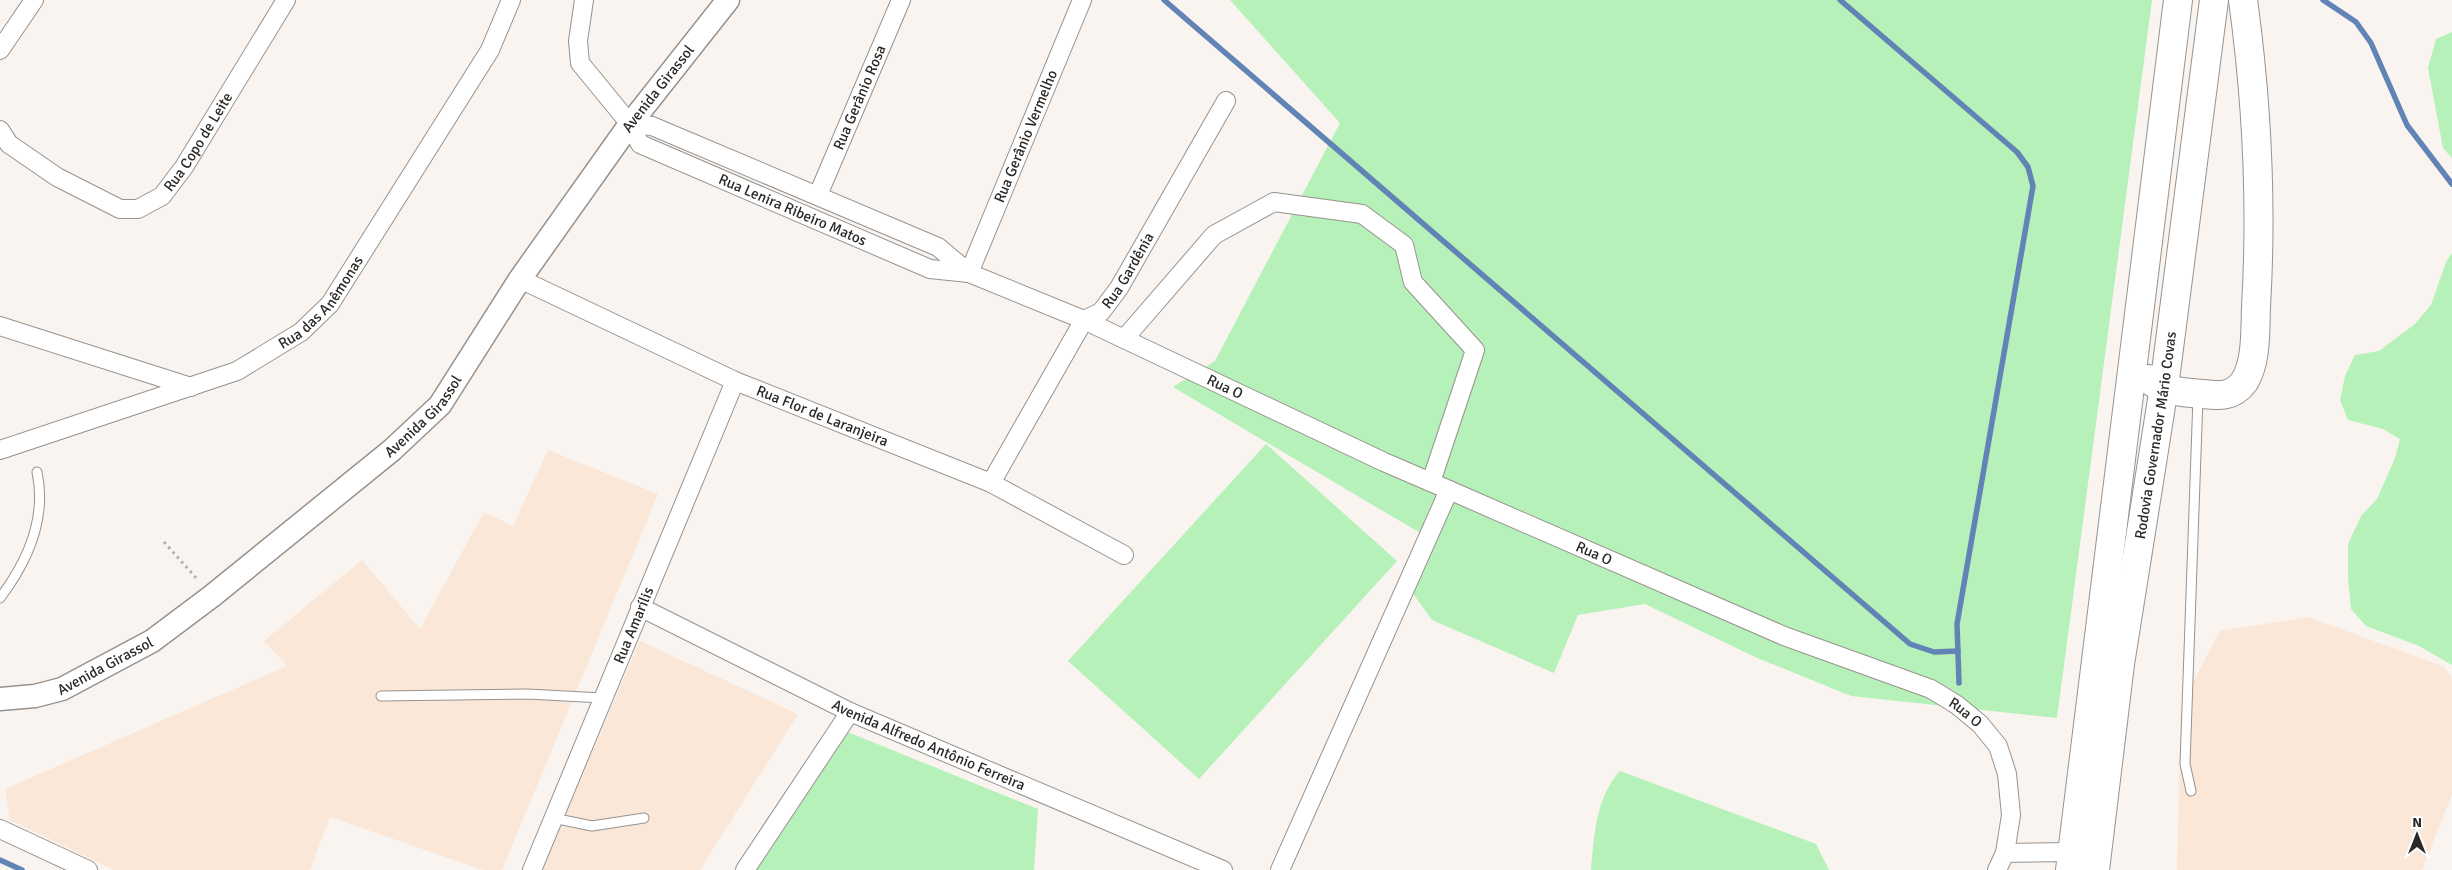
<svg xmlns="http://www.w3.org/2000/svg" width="2452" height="870" viewBox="0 0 2452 870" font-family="Signika,sans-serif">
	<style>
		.industrial { fill: #fae7d7 }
		.green { fill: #b5f1b8 }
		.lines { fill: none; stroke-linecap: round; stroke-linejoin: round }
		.stream { stroke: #6283b6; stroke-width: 5.5 }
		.service-casing { stroke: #97928e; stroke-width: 11 }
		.minor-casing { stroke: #97928e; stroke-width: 20 }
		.tertiary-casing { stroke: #97928e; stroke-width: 25 }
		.motorway-casing { stroke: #97928e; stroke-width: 30 }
		.path { stroke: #b0aca8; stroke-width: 3; stroke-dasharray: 2.5 4; stroke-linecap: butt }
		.service { stroke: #fff; stroke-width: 9 }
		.minor { stroke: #fff; stroke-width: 18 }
		.tertiary { stroke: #fff; stroke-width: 22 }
		.motorway { stroke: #fff; stroke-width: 28 }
		.labels { text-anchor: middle; stroke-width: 4; stroke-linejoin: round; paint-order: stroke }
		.street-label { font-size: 15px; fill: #2b2927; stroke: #fff }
	</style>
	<rect width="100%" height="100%" fill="#f9f4ef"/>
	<g class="industrial">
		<path d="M548,450L658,494L502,870H483L330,817L310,870H114L10,820L5,789L287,666L264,641L362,560L420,629L484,512L513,526Z"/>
		<path d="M2308,617L2445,667L2452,678V794L2422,870H2177L2181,705L2220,631Z"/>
		<path d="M640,641L798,714L700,870H542Z"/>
	</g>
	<g class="green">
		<path d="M1230,0H2152L2057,718L1851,696L1755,657L1645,604L1578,615L1554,673L1432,620L1401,577L1422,534L1173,387L1215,361L1340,123Z"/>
		<path d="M2452,32V158L2443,148L2428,68L2436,39Z"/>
		<path d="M2452,253V665L2419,646L2366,626L2351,609L2348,578V544L2361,516L2377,499L2395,458L2400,439L2383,429L2348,420L2340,400L2345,376L2355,355L2379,351L2415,324L2431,305L2446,262Z"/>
		<path d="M1266,444L1397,561L1199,779L1068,661Z"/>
		<path d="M845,731L1038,809L1034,870H753L799,806Z"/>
		<path d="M1620,771L1816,844L1829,870H1591C1594,836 1596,797 1620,771Z"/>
	</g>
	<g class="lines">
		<g class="stream">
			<path d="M1164,0L1910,644L1934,652L1958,651"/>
			<path d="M1840,0L2017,152L2028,167L2033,186L1957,624L1959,683"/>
			<path d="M2323,0L2356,22L2371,43L2407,125L2452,184"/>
			<path d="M0,860L22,870"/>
		</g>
		<g class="service-casing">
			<g id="service">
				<path d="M0,598C28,561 47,519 37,472"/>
				<path d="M381,696L528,694L602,698"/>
				<path d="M2191,791L2185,764L2198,397"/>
				<path d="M553,818L592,826L644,818"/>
			</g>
		</g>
		<g class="minor-casing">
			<g id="minor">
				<path id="s1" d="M584,0L578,41L580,63L630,124L640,144L930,269L969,273L1084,320L1384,462L1449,490L1784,636L1931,689L1957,705L1980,724L1998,746L2007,774L2011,815L2005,853"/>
				<path d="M0,50L34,0"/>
				<path d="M630,124L652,126L938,247L969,273"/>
				<path id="s2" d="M0,130L9,144L57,177L120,209H138L162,196L184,167L286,0"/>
				<path id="s3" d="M818,195L901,0"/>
				<path id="s4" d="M969,273L1082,0"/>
				<path id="s5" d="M520,279L735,381L991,483L1124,555"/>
				<path d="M0,326L191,387"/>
				<path d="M1124,339L1214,235L1274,202L1362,214L1404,245L1413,282L1475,350L1431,482"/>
				<path id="s6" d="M0,450L237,371L301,332L330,304L490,50L511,0"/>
				<path id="s7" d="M991,483L1084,320L1101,312L1119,288L1226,101"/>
				<path id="s8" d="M640,607L850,712L1223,870"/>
				<path d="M0,829L88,870"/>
				<path id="s9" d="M532,870L735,381"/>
				<path d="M745,870L850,712"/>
				<path d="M1280,870L1449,490"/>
				<path d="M1997,870L2005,853L2072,852"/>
			</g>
		</g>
		<g class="tertiary-casing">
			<g id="tertiary">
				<path id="s10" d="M0,699L35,696L62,689L152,641L212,596L392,450L440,405L520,279L630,124L728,0"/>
			</g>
		</g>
		<g class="motorway-casing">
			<g id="motorway">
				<path d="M2149,379C2160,391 2187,393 2203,394C2219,396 2233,397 2244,382C2257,362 2255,330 2256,307C2262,205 2257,102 2243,0"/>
				<path d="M2070,870L2178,0"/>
				<path id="s11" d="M2095,870L2120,664L2164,387L2214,0"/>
			</g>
		</g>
		<path class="path" d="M164,542L198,580"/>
		<use href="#service" class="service"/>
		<use href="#minor" class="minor"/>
		<use href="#tertiary" class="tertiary"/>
		<use href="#motorway" class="motorway"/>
	</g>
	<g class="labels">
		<g class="street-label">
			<text dy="5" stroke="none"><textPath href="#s10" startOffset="922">Avenida Girassol</textPath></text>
			<text dy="5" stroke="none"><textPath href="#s3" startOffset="106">Rua Gerânio Rosa</textPath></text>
			<text dy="5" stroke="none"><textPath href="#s4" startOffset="148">Rua Gerânio Vermelho</textPath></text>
			<text dy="5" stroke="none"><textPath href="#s2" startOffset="256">Rua Copo de Leite</textPath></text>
			<text dy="5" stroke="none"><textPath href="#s1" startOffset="331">Rua Lenira Ribeiro Matos</textPath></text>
			<text dy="5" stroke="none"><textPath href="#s7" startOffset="256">Rua Gardênia</textPath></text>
			<text dy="5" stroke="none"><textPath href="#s6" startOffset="360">Rua das Anêmonas</textPath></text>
			<text dy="5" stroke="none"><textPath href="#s1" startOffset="800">Rua O</textPath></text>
			<text dy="5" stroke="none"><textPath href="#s10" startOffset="518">Avenida Girassol</textPath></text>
			<text dy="5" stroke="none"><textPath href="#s5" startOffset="332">Rua Flor de Laranjeira</textPath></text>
			<text dy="5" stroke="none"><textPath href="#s11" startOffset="439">Rodovia Governador Mário Covas</textPath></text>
			<text dy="5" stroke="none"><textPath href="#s1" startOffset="1205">Rua O</textPath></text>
			<text dy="5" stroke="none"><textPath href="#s9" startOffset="265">Rua Amarílis</textPath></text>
			<text dy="5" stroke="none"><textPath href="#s10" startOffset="112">Avenida Girassol</textPath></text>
			<text dy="5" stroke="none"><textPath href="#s1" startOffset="1610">Rua O</textPath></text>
			<text dy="5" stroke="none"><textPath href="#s8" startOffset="320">Avenida Alfredo Antônio Ferreira</textPath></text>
		</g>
	</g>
	<g transform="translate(2417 835)" stroke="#ffffff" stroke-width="4" paint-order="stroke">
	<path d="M0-4L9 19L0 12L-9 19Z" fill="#2b2927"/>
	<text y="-8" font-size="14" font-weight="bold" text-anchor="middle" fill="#2b2927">N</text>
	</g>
</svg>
